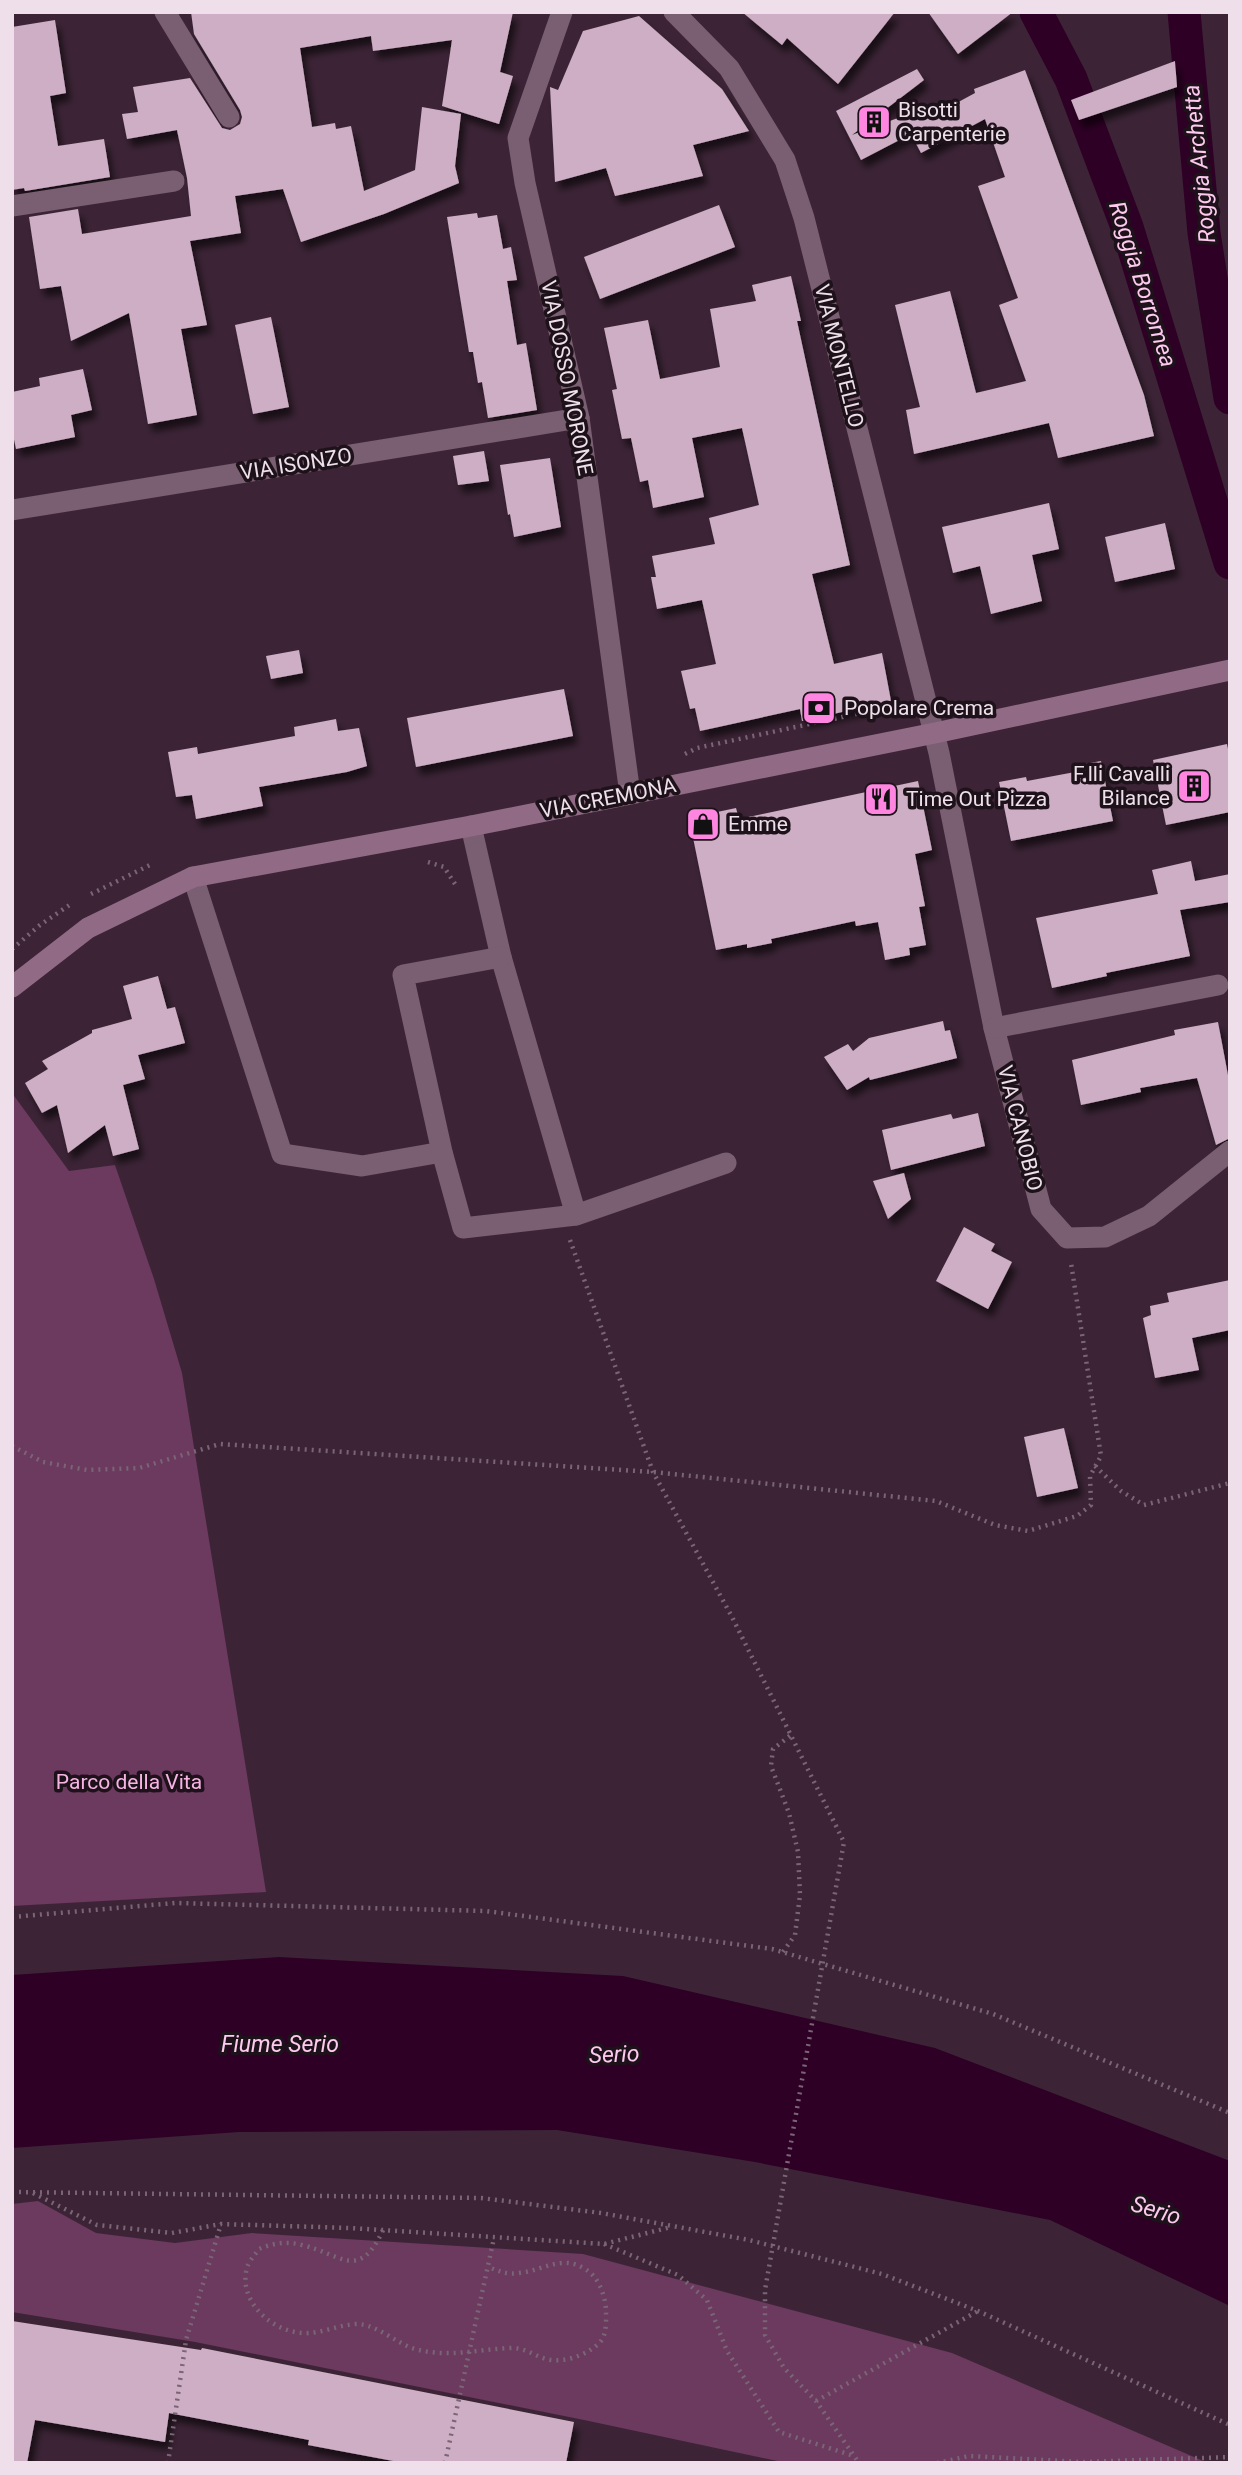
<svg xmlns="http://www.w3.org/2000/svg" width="1242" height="2475" viewBox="0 0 1242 2475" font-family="Roboto,sans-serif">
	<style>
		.green { fill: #6c395f }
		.water { fill: #2e0025 }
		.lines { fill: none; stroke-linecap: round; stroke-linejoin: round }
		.canal { stroke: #2e0025; stroke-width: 33 }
		.building { fill: #cdaec4; filter: url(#shadow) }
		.path { stroke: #7a6575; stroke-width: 4.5; stroke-dasharray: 2 5; stroke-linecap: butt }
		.street { stroke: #7a5e71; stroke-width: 21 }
		.secondary { stroke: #916a85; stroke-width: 21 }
		.labels { text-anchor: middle; stroke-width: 7; stroke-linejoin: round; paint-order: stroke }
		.poi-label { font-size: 21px; fill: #efdfea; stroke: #1d121a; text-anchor: start }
		.street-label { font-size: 21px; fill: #efdfea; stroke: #1d121a }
		.park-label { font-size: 21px; fill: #f7b3e4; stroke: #1d121a }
		.water-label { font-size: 23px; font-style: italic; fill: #fdc9ee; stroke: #1d121a }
	</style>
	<defs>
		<filter id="shadow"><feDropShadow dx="4.5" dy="8" stdDeviation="3.5" flood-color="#0009"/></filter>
	</defs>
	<rect width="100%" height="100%" fill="#3c2436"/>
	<g class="green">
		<path d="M12,1093L69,1171L115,1165L154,1279L182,1373L266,1892L12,1906Z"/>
		<path d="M38,2201L96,2233L175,2243L252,2233L583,2254L952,2353L1208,2463H787L584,2420L195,2342L12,2312V2204Z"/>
	</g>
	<path class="water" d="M279,1957L623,1976L935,2048L1230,2161V2306L1050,2220L755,2162L557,2130L239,2132L12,2148V1975Z"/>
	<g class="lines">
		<g class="canal">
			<path d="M1036,12L1071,79L1127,227L1230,563"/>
			<path d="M1184,12L1204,233L1230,398"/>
		</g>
	</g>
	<g class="building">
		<path d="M191,12H513L500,72L513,76L499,124L442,106L452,40L373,51L371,36L300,48L312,127L335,123L336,129L351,126L364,191L415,170L422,107L461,114L455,166L459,183L384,214L301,242L283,189L235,196L241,233L190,241L207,325L181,329L197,415L148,424L129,313L71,341L61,286L40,289L29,217L78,209L82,234L191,216L187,178L177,130L127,139L122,114L138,112L133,87L190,78L222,128L230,130L240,124L242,117L240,110L194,34Z"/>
		<path d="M742,12H895L838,84L787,38L782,45Z"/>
		<path d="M928,12H1013L958,54Z"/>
		<path d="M639,16L722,89L749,131L693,145L703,176L615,196L606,168L555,182L550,87L558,90L583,31Z"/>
		<path d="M55,20L66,93L50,96L58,146L104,139L110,177L25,191L24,188L12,190V27Z"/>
		<path d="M1175,61L1177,87L1079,120L1071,100Z"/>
		<path d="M917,69L924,80L852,135L925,108L929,118L975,93L974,89L1025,70L1144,395L1154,436L1058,458L1049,423L914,454L906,410L920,407L895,305L950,291L976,393L1026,381L999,305L1018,298L978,186L1005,177L985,119L921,153L911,134L861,160L836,111Z"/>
		<path d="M719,205L735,247L600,299L584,257Z"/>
		<path d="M477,213L478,218L497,215L503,249L511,247L517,280L507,281L517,345L526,343L537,410L488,418L482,382L478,383L473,352H469L447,217Z"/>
		<path d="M791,276L801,321H797L850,565L812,574L834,664L882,653L891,701L802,721L800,709L700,731L695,708L690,709L681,671L716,664L702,600L657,609L651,577H656L652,556L715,544L709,518L759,505L742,428L692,438L704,497L653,508L648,480L640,482L631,438L622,439L612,390L617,389L604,328L648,320L660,379L720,367L710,309L756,301L752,285Z"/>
		<path d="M271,317L289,407L253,414L235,325Z"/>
		<path d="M83,369L92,410L71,415L75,437L16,449L12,430V392L40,386L39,378Z"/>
		<path d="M484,451L489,481L458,485L453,456Z"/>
		<path d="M550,458L561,527L514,537L510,514L508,515L500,465Z"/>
		<path d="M1049,503L1059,549L1032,555L1042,601L991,614L980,566L953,573L942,527Z"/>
		<path d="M1165,523L1175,569L1115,582L1105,537Z"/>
		<path d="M299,650L303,673L271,679L266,656Z"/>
		<path d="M564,689L573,736L416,767L407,718Z"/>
		<path d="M336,719L338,731L359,728L367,766L347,772L259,787L263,806L196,819L192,795L176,797L168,752L197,747L198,754L295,736L294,727Z"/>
		<path d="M1227,744L1230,759V812L1166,825L1153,760Z"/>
		<path d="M1101,761L1113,821L1011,841L999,782L1026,777L1027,781L1075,772L1073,766Z"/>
		<path d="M918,781L932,850L915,854L925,906L919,907L926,945L909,948L910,955L885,960L878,922L856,926L855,921L771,939L772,943L747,948V944L716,950L689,818L736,808L739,819Z"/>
		<path d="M1191,861L1195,881L1230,874V902L1180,910L1190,956L1106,973L1107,976L1052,988L1036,918L1158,894L1152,870Z"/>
		<path d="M158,976L167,1009L175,1007L185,1043L138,1055L145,1079L123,1085L139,1149L113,1156L105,1125L68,1153L57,1105L42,1113L25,1083L48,1069L42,1061L92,1033V1030L132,1019L123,986Z"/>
		<path d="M943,1021L945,1031L950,1030L957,1058L870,1080L869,1077L847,1090L824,1057L848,1044L853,1051L869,1038Z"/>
		<path d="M1218,1022L1230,1086V1138L1216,1145L1197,1078L1140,1088L1141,1092L1081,1105L1072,1060L1175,1035L1174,1030Z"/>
		<path d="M978,1113L985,1146L891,1170L882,1130L951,1114L953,1119Z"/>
		<path d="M904,1173L911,1199L888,1219L873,1181Z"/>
		<path d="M964,1227L995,1244L991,1251L1012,1262L988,1309L936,1281Z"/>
		<path d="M1230,1280V1330L1192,1338L1199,1370L1155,1378L1143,1318L1151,1315L1150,1306L1169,1302L1167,1293Z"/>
		<path d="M1064,1428L1078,1488L1037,1497L1024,1437Z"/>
		<path d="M12,2321L201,2350L202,2348L574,2422L566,2463H404L308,2445L309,2440L169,2413L165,2442L35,2420L27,2463H12Z"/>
	</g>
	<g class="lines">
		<g class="path">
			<path d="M685,754L697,748L880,709L901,708"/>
			<path d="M428,862L444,867L455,884"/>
			<path d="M91,894L150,865"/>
			<path d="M12,949L40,925L71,904"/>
			<path d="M570,1240L653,1472L732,1617L844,1842L765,2290V2335L784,2368L816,2401L859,2463"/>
			<path d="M12,1446L43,1462L87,1470L139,1468L220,1444L653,1472L936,1501L995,1525L1028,1531L1077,1516L1091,1505L1090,1476L1101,1456L1071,1263"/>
			<path d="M1095,1466L1121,1491L1144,1505L1230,1483"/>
			<path d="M12,1917L175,1903L486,1911L772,1949L993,2014L1230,2113"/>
			<path d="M783,1952L795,1935L800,1895L798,1852L789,1813L771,1766L773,1749L791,1735"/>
			<path d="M12,2192L481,2198L601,2213L749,2240L882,2274L978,2311L1230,2425"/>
			<path d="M33,2193L97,2225L172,2233L221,2224L350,2228L604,2244L671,2227"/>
			<path d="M383,2230C359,2282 341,2254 302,2245C287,2241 273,2243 259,2249C254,2256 247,2263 246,2272C241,2301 268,2327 295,2332C317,2337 337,2324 358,2324C377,2325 395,2342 412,2348C447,2359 477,2349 512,2348C528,2348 538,2359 552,2360C568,2362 591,2353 601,2341C607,2333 606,2320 606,2310C605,2295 599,2277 585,2269C562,2254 542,2271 519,2273C507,2275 499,2271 488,2267"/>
			<path d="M604,2244L678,2275L707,2300L727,2351L779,2432L854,2456"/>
			<path d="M816,2401L978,2311"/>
			<path d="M168,2463L186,2340L221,2224"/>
			<path d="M445,2463L494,2238"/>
			<path d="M937,2463L969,2456L1082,2462L1230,2457"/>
		</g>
		<g class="street">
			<path d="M165,12L229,117"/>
			<path d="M562,12L518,138L525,183L579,418L630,794"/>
			<path d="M674,12L729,68L785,160L804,218L939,753L994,1028L1041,1209L1067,1238L1105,1237L1149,1216L1230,1151"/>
			<path d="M12,206L174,181"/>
			<path d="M12,510L579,418"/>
			<path d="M471,826L501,957L576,1215"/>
			<path d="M193,877L282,1154L362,1166L442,1152"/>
			<path d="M501,957L403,975L442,1152L463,1228L576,1215L726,1163"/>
			<path d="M994,1028L1218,985"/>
		</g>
		<path class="secondary" d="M12,987L88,928L193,877L471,826L935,733L1230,670"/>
	</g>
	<defs>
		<g id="building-square" transform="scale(1.75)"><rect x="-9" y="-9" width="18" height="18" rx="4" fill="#fe86e1" stroke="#1d121a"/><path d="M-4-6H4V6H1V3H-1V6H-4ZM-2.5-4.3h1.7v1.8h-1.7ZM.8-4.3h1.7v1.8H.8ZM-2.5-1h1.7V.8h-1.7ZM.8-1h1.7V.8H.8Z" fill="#111"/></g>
		<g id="bank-square" transform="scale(1.75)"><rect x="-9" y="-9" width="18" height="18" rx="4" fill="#fe86e1" stroke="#1d121a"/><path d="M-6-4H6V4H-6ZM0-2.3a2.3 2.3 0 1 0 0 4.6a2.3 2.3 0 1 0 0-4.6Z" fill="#111"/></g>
		<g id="restaurant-square" transform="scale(1.75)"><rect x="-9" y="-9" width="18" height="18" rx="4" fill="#fe86e1" stroke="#1d121a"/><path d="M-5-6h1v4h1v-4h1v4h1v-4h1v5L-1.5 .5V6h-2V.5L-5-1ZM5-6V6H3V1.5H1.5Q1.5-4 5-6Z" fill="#111"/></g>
		<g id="shop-square" transform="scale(1.75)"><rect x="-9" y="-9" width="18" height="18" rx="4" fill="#fe86e1" stroke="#1d121a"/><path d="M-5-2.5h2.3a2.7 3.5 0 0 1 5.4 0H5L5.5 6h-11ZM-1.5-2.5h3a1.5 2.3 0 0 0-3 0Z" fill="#111"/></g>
	</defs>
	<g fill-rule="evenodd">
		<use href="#building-square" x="874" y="122"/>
		<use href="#bank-square" x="819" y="708"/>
		<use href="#building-square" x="1194" y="786"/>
		<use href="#restaurant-square" x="881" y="799"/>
		<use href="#shop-square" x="703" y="824"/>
	</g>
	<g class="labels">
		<g class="poi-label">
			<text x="898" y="117">Bisotti<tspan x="898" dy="24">Carpenterie</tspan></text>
			<text x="844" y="715">Popolare Crema</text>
			<text x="1170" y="781" text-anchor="end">F.lli Cavalli<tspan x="1170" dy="24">Bilance</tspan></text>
			<text x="906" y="806">Time Out Pizza</text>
			<text x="728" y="831">Emme</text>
		</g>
		<g class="street-label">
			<text transform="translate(839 356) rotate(76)" y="7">VIA MONTELLO</text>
			<text transform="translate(567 378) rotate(79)" y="7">VIA DOSSO MORONE</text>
			<text transform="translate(296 464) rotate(-9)" y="7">VIA ISONZO</text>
			<text transform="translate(608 798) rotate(-11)" y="7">VIA CREMONA</text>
			<text transform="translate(1020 1128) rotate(76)" y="7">VIA CANOBIO</text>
		</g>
		<g class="park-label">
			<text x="129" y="1789">Parco della Vita</text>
		</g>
		<g class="water-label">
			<text transform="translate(1199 164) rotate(-96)" y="8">Roggia Archetta</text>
			<text transform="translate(1143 284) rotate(72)" y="8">Roggia Borromea</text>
			<text x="280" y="2052">Fiume Serio</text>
			<text transform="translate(614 2054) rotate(-2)" y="8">Serio</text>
			<text transform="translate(1156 2210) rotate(17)" y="8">Serio</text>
		</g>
	</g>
	<rect width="1242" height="2475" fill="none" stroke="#efdfea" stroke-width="28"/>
</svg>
